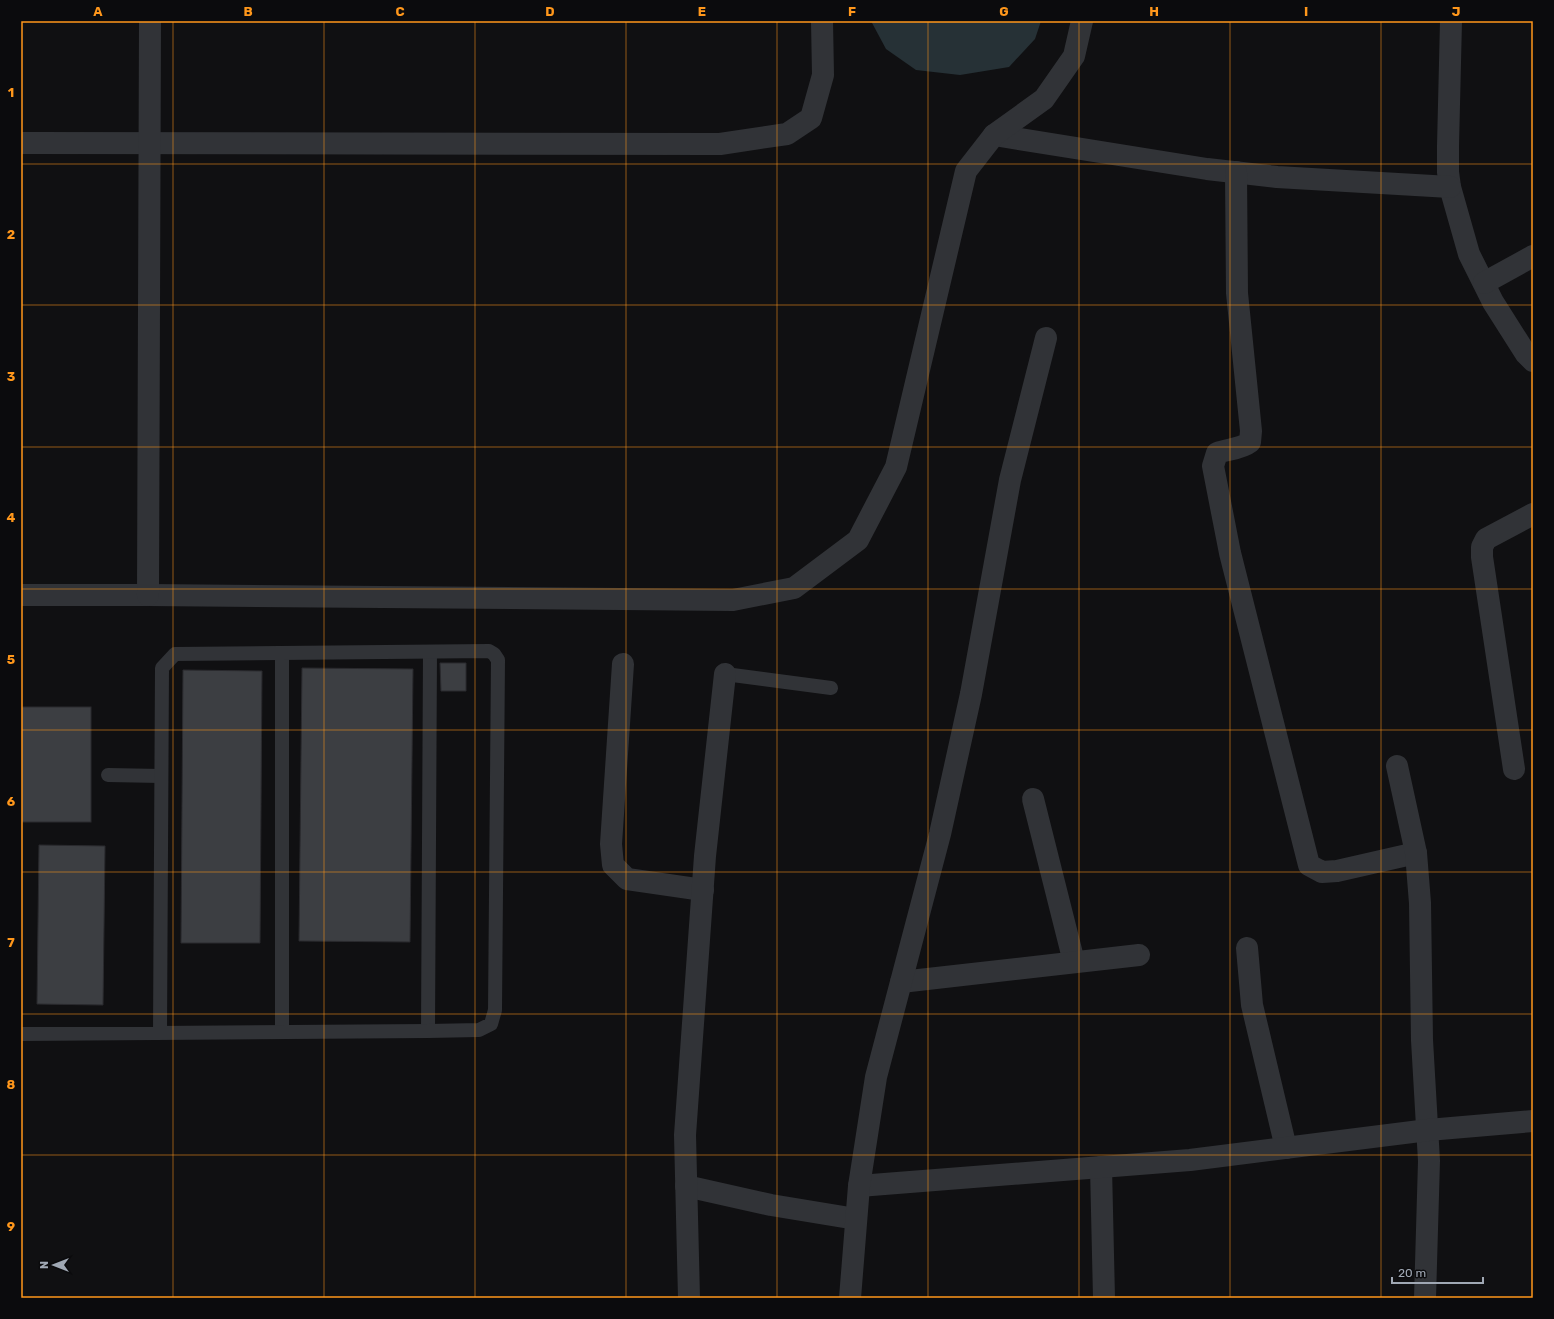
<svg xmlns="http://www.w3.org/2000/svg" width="1554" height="1319" viewBox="0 0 1554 1319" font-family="Rubik,sans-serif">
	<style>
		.water { fill: #263136 }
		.building { fill: #3c3e42; stroke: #2a2a2e }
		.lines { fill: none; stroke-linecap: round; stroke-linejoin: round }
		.service { stroke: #313337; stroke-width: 14 }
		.minor { stroke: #313337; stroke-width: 22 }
		.grid { fill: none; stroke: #ff971b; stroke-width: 1; stroke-opacity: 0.55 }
		.neatline { fill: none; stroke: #ff971b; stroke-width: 1.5 }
		.grid-label { font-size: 13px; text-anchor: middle; font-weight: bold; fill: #ff971b }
	</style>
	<rect width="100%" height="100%" fill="#101012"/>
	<path class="water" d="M871,21H1041L1035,39L1009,67L960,75L916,70L886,49Z"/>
	<g class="building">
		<path d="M440,663H466V691H441Z"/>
		<path d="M302,668L413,669L410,942L299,941Z"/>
		<path d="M183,670L262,671L260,943H181Z"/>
		<rect x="21" y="707" width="70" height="115"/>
		<path d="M39,845L105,846L103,1005L37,1004Z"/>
	</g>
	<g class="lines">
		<g class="service">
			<path d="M282,653V1032"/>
			<path d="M725,674L831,688"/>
			<path d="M108,775L161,776"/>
			<path d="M428,1031L430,652"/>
			<path d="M21,1034L428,1031L479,1030L491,1024L495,1010L498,660L494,654L489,651L175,654L162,668L160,1033"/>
		</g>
		<g class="minor">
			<path d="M1451,21L1448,146V172L1450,187L1469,254L1493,302L1526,354L1533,361"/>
			<path d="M994,135L1207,169L1277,177L1450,187"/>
			<path d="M21,143L720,144L787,134L811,118L823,75L822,21"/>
			<path d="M1236,172L1237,293L1251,431L1250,442C1241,449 1228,449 1217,453L1213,466L1230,553L1309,865L1322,872L1337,871L1416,853"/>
			<path d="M1484,283L1533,256"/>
			<path d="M21,595H148L733,600L794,588L858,540L896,467L966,171L994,135L1044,99L1074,56L1082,21"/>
			<path d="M148,595L150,21"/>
			<path d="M623,664L611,844L613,865L627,879L703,890"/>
			<path d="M1397,766L1416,853L1420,903L1422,1040L1429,1161L1425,1298"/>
			<path d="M1514,769L1482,557V547L1486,539L1533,514"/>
			<path d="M1033,799L1074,962"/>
			<path d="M1247,948L1252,1005L1286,1148"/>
			<path d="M901,982L1139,955"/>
			<path d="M1101,1167L1104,1298"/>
			<path d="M686,1186L771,1205L856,1219"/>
			<path d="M859,1186L1190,1160L1428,1130L1533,1121"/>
			<path d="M689,1298L685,1135L705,856L725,674"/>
			<path d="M850,1298L859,1186L876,1077L940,834L971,694L1010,480L1046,338"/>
		</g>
	</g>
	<path class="grid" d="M173,21V1298M324,21V1298M475,21V1298M626,21V1298M777,21V1298M928,21V1298M1079,21V1298M1230,21V1298M1381,21V1298M21,164H1533M21,305H1533M21,447H1533M21,589H1533M21,730H1533M21,872H1533M21,1014H1533M21,1155H1533"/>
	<rect width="1554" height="1319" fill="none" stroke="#0b0b0d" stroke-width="44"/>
	<g transform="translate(54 1265) rotate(270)" stroke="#0b0b0d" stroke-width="3" paint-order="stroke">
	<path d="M0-3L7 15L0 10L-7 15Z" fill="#a0a8b4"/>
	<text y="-6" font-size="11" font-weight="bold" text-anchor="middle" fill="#a0a8b4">N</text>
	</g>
	<path d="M1392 1277v6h91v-6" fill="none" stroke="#a0a8b4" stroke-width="2"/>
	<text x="1398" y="1277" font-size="12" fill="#a0a8b4" stroke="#0b0b0d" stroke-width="3" paint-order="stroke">20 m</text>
	<rect x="22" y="22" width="1510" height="1275" class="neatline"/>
	<g class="grid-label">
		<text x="98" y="16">A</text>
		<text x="248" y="16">B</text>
		<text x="400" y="16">C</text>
		<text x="550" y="16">D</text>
		<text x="702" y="16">E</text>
		<text x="852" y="16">F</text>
		<text x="1004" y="16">G</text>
		<text x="1154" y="16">H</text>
		<text x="1306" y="16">I</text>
		<text x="1456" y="16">J</text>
		<text x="11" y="97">1</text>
		<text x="11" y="239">2</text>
		<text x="11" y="381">3</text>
		<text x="11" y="522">4</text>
		<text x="11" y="664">5</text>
		<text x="11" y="806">6</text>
		<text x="11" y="947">7</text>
		<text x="11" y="1089">8</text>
		<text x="11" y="1231">9</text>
	</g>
</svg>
